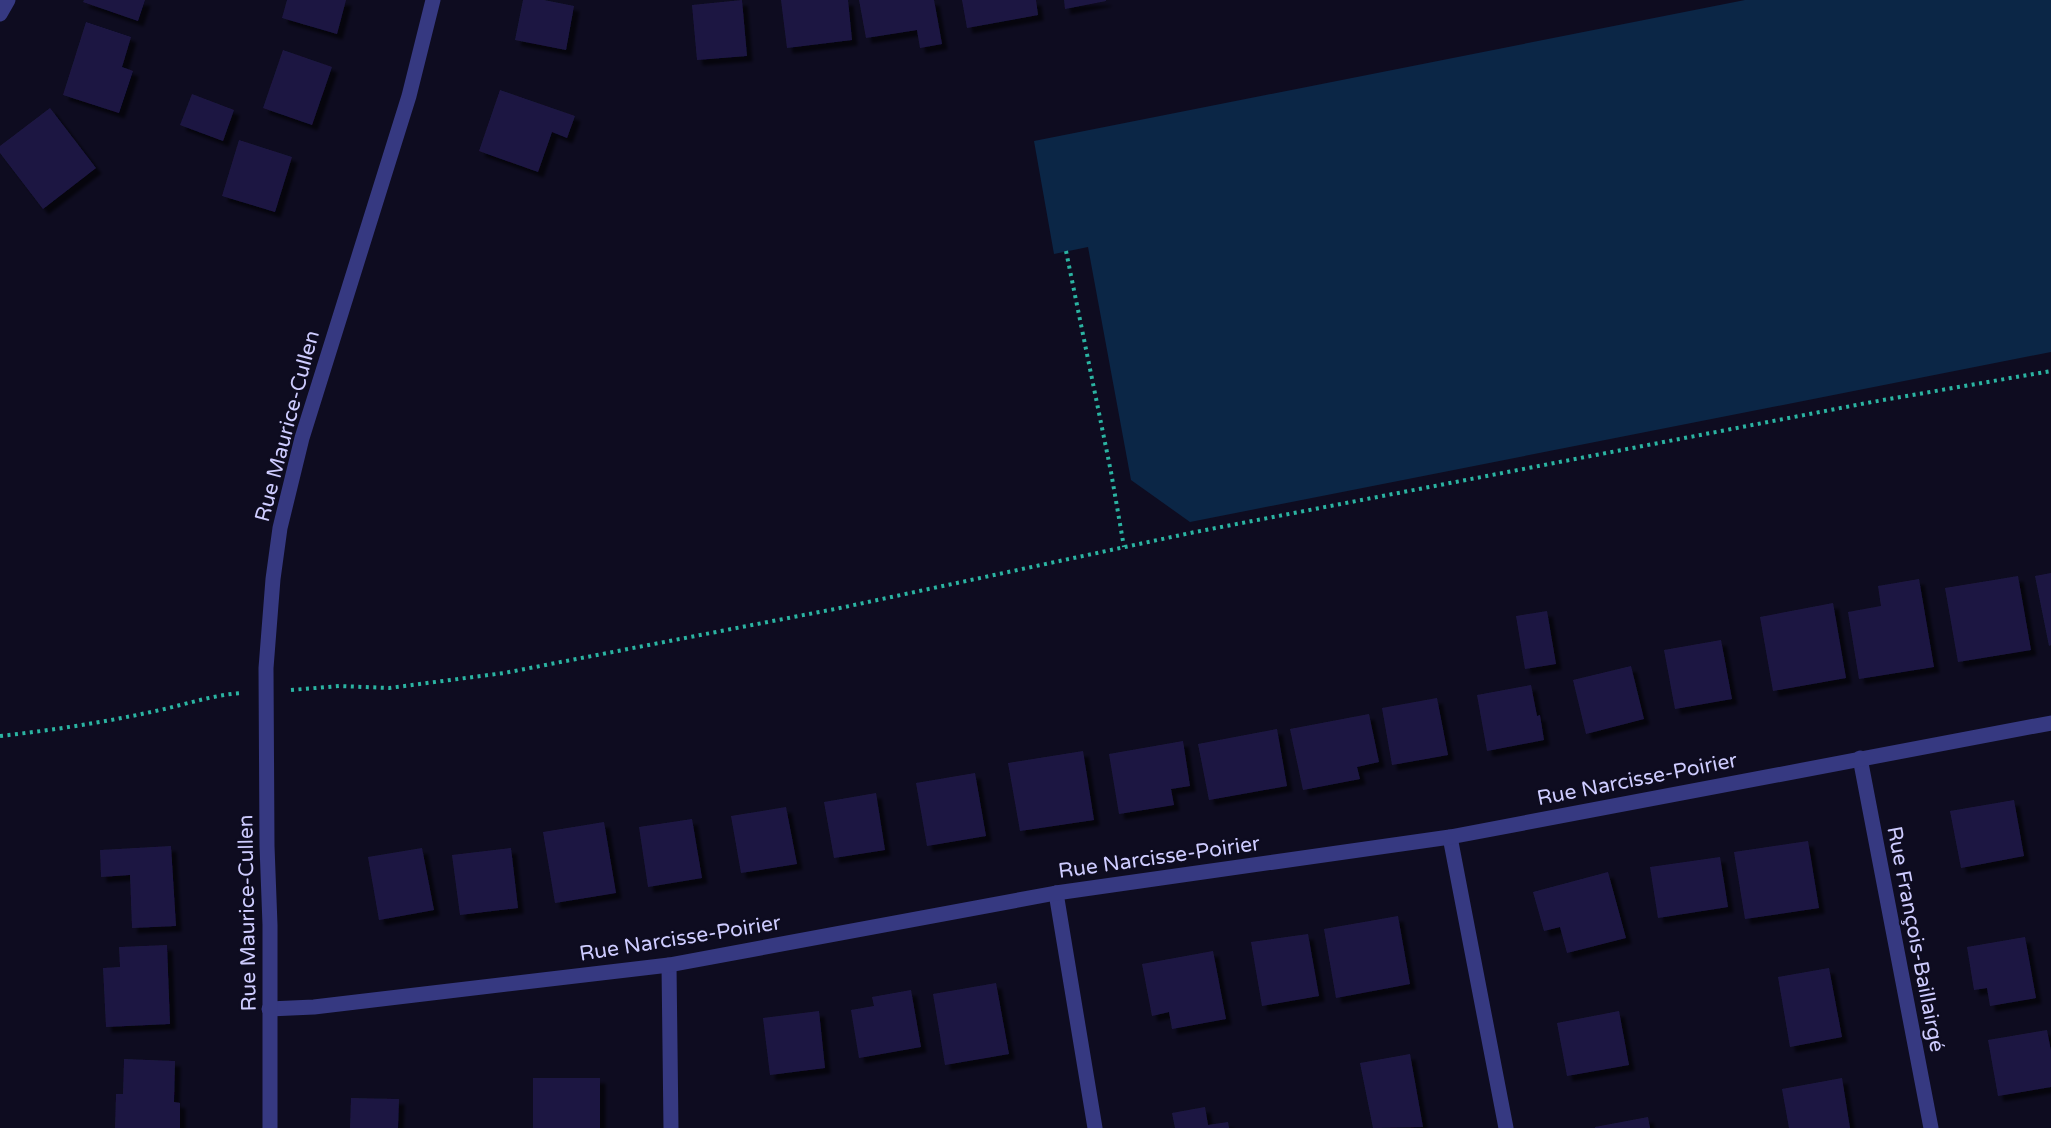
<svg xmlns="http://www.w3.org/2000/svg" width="2051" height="1128" viewBox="0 0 2051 1128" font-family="'Varela Round',sans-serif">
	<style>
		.water { fill: #0b2646 }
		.building { fill: #1d1842; filter: url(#shadow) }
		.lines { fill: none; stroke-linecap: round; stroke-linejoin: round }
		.path { stroke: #2bb4a2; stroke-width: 4; stroke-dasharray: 3 4.5; stroke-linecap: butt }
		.minor { stroke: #363981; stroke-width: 15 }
		.labels { text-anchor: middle; stroke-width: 4.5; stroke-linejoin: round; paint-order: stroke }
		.street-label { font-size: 21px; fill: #ceccff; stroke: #0e0c20 }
	</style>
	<defs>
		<filter id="shadow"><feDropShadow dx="5.5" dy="5.5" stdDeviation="1.5" flood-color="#0009"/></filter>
	</defs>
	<rect width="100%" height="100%" fill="#0e0c20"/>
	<path class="water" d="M1745,0H2051V352L1190,522L1131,480L1088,247L1054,254L1034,141Z"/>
	<g class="building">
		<path d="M84,0H145L138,21L83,2Z"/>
		<path d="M287,0H346L337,34L282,18Z"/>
		<path d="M523,0H544L574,6L566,50L515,40Z"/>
		<path d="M742,0L747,56L697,60L692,5Z"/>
		<path d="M781,0H848L852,40L787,48Z"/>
		<path d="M859,0H934L942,44L920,48L917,30L866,38Z"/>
		<path d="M962,0H1036L1038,15L967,28Z"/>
		<path d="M1064,0H1106V1L1065,9Z"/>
		<path d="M86,22L131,37L122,67L133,71L119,113L63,95Z"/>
		<path d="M283,50L332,67L312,125L263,108Z"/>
		<path d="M500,90L575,116L567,138L552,132L538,172L479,151Z"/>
		<path d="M192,94L234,110L223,141L180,125Z"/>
		<path d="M50,108L96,168L43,209L0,153V146Z"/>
		<path d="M239,140L292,157L275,212L222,196Z"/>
		<path d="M2051,573V645L2049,646L2035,576Z"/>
		<path d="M2018,576L2031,650L1958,662L1945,588Z"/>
		<path d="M1919,579L1934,667L1859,679L1848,612L1881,606L1878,586Z"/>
		<path d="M1833,603L1846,678L1773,691L1760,617Z"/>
		<path d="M1547,611L1556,664L1525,669L1516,616Z"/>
		<path d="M1721,640L1732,699L1675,709L1664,650Z"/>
		<path d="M1631,666L1644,719L1586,734L1573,680Z"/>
		<path d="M1531,685L1537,716L1540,715L1544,740L1487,751L1477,695Z"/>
		<path d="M1437,698L1448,755L1392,765L1382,708Z"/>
		<path d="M1369,714L1379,762L1357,767L1360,779L1303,790L1290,729Z"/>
		<path d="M1277,729L1287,786L1209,800L1198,744Z"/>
		<path d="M1183,741L1190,786L1171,789L1174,805L1119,814L1109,754Z"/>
		<path d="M1083,751L1094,820L1020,831L1008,763Z"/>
		<path d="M975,773L986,836L927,846L916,783Z"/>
		<path d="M876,793L885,850L834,858L824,802Z"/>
		<path d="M2014,800L2024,856L1961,868L1950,811Z"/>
		<path d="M786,807L797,864L741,873L731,816Z"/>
		<path d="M692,819L702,878L648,887L639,827Z"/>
		<path d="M604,822L616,893L555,903L543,832Z"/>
		<path d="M1808,841L1819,908L1745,919L1734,852Z"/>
		<path d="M171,846L176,926L132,928L130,875L101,877L100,850Z"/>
		<path d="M422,848L434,910L379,920L368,857Z"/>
		<path d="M511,848L518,908L460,915L452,855Z"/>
		<path d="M1720,857L1728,907L1658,918L1650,867Z"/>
		<path d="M1608,872L1626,938L1567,953L1560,927L1544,931L1533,892Z"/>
		<path d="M1398,916L1410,984L1336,998L1324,929Z"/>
		<path d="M1308,934L1319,996L1262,1006L1251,942Z"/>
		<path d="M2025,937L2036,998L1990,1006L1987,988L1974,990L1967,947Z"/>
		<path d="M167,945L170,1024L106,1027L103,968L120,967L119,947Z"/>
		<path d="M1213,951L1226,1019L1172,1029L1169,1012L1152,1016L1142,964Z"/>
		<path d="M1829,968L1842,1037L1790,1047L1778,977Z"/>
		<path d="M996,983L1009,1054L945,1065L933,994Z"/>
		<path d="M911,990L921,1047L859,1058L851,1010L874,1006L872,997Z"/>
		<path d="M819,1011L825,1068L770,1075L763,1018Z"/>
		<path d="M1619,1011L1629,1065L1567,1076L1557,1023Z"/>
		<path d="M2047,1030L2051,1051V1087L1998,1096L1988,1040Z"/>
		<path d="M1410,1054L1423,1127L1373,1128L1360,1063Z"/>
		<path d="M124,1059L175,1061L174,1102L180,1103V1128H115L116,1094H123Z"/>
		<rect x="533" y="1078" width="67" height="50"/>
		<path d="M1842,1078L1850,1128H1789L1782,1089Z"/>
		<path d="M351,1098L399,1099L398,1128H350Z"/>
		<path d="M1205,1107L1208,1125L1228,1122L1229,1128H1175L1172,1113Z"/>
		<path d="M1648,1117L1650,1128H1595V1127Z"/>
	</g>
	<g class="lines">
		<g class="path">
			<path d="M1066,251L1111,472L1124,547"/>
			<path d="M291,690L339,686L389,688L504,673L840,608L1195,532L1872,402L2051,371"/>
			<path d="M0,736C54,730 107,722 160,710C187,704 213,695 241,693"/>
		</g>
		<g class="minor">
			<path d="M0,14L8,0"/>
			<path d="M1860,758L1931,1128"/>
			<path d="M1450,837L1506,1128"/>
			<path d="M1056,893L1095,1128"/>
			<path d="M669,965L671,1128"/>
			<path d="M269,1009L314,1007L669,965L1056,893L1450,837L2051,723"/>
			<path d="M270,1128V925L267,846L266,668L273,579L280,528L302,438L409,96L433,0"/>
		</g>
	</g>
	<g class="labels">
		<g class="street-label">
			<text transform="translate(287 426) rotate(-75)" y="7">Rue Maurice-Cullen</text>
			<text transform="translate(1637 779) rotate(-11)" y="7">Rue Narcisse-Poirier</text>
			<text transform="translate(1159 857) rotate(-8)" y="7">Rue Narcisse-Poirier</text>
			<text transform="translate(247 913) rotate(-91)" y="7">Rue Maurice-Cullen</text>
			<text transform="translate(680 938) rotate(-9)" y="7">Rue Narcisse-Poirier</text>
			<text transform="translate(1916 939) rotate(79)" y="7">Rue François-Baillairgé</text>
		</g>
	</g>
</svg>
